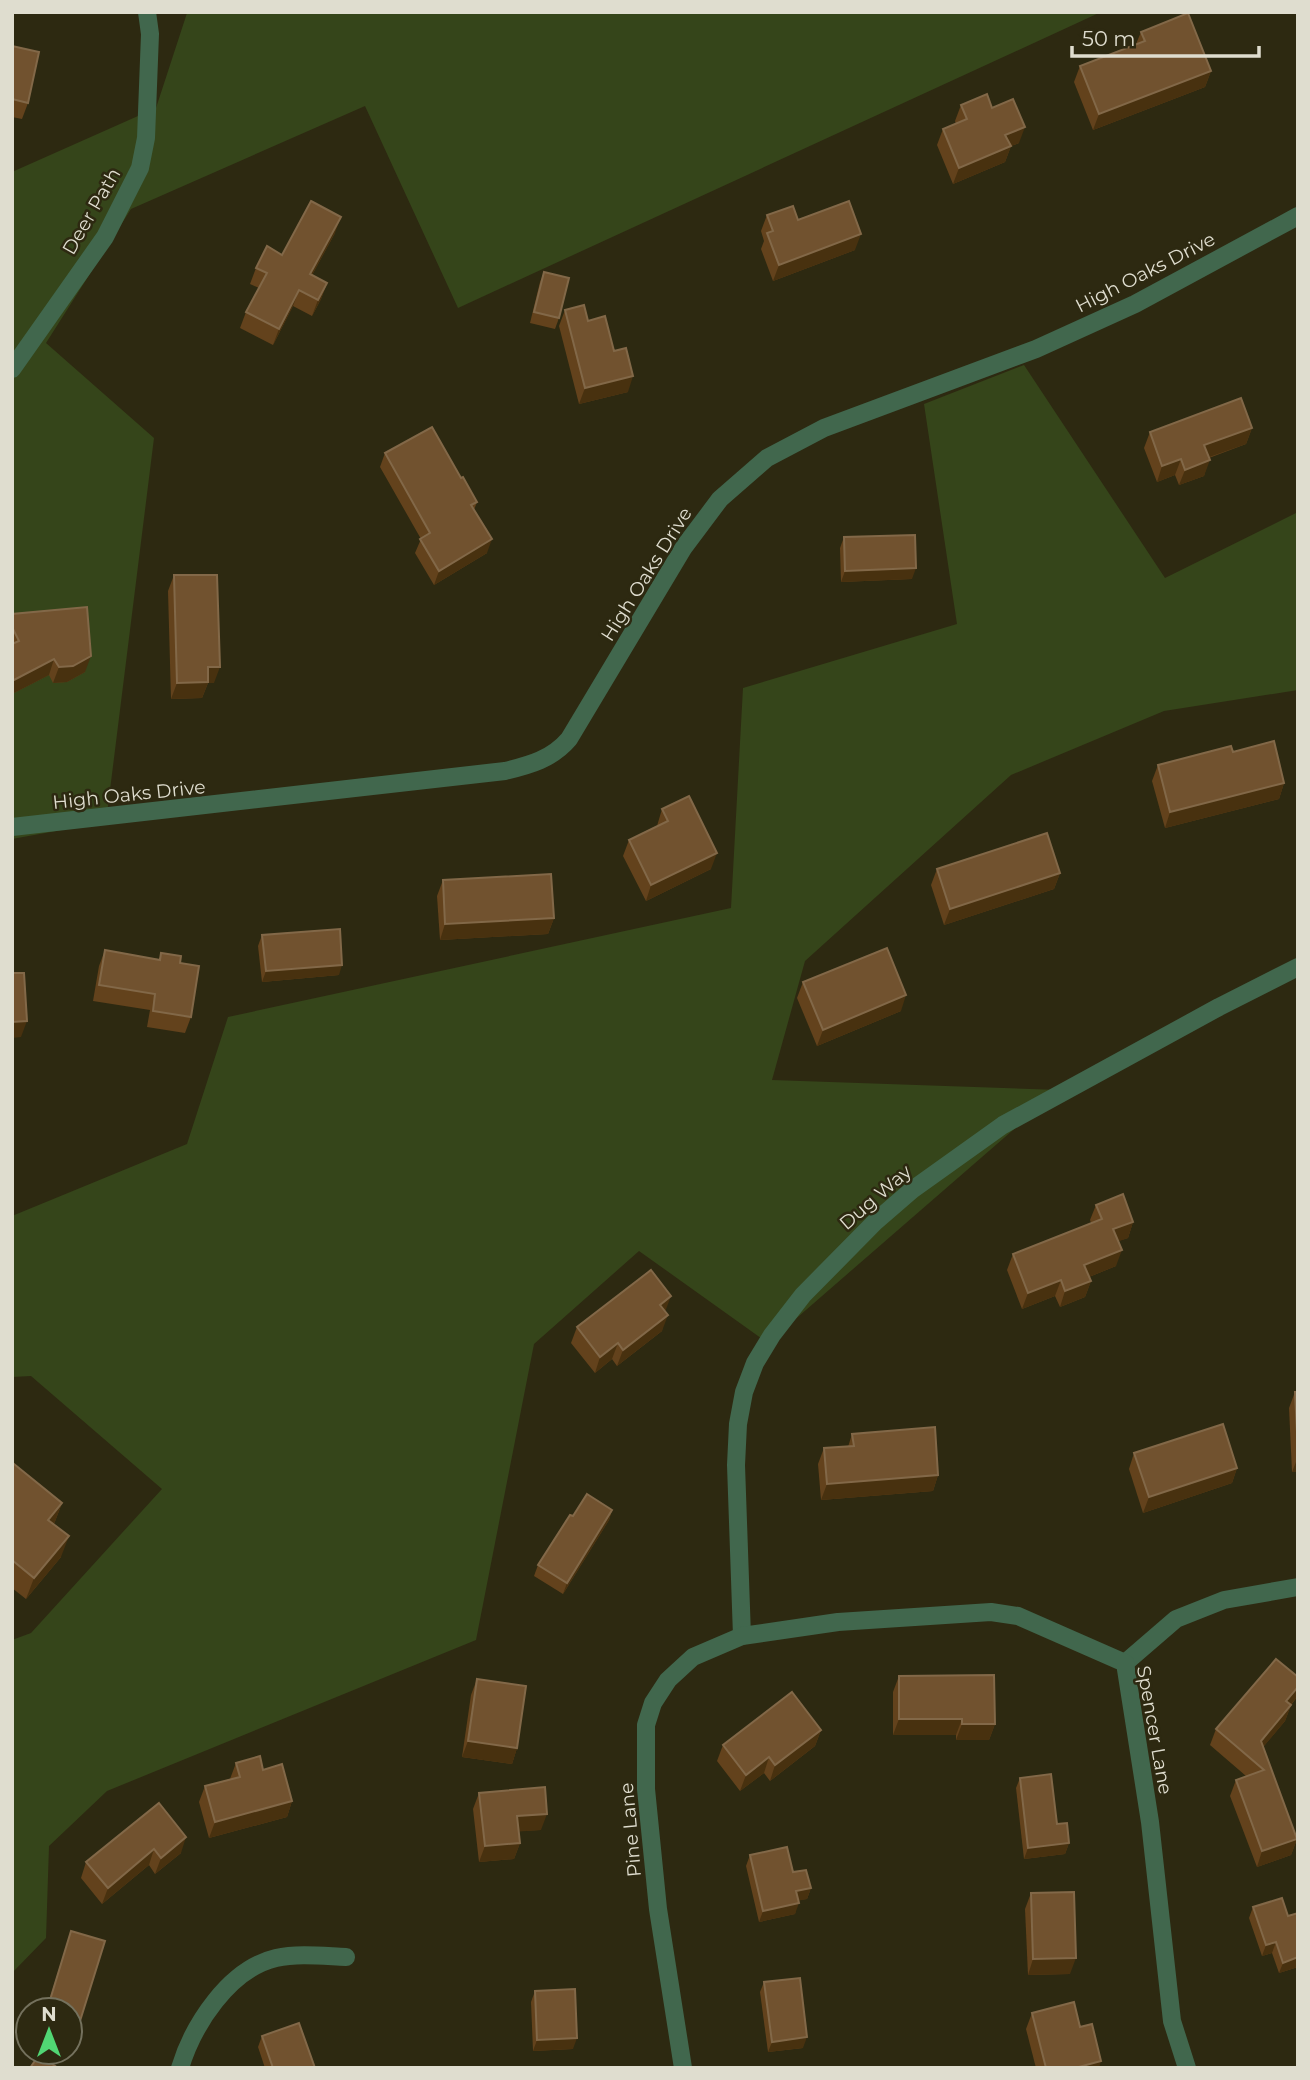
<svg xmlns="http://www.w3.org/2000/svg" width="1310" height="2080" viewBox="0 0 1310 2080" font-family="Montserrat,sans-serif">
	<style>
		.green { fill: #35451a }
		.lines { fill: none; stroke-linecap: round; stroke-linejoin: round }
		.minor { stroke: #41674d; stroke-width: 18 }
		.wall { fill: #63421c }
		.shaded-wall { fill: #48310f }
		.building { fill: #71522f; stroke: #826848; stroke-width: 2 }
		.labels { text-anchor: middle; stroke-width: 5; stroke-linejoin: round; paint-order: stroke }
		.street-label { font-size: 19px; fill: #dfddcf; stroke: #2d2911 }
	</style>
	<rect width="100%" height="100%" fill="#2d2911"/>
	<g class="green">
		<path d="M1101,12L458,308L365,106L131,209L46,343L154,438L106,822L12,839V172L156,108L187,13Z"/>
		<path d="M1024,365L1165,578L1298,512V690L1164,711L1011,775L805,961L772,1080L1059,1090L768,1343L639,1251L534,1344L476,1640L107,1791L49,1846L46,1938L12,1973V1640L31,1633L162,1489L31,1376L12,1377V1216L187,1144L228,1017L731,908L743,688L957,624L924,404Z"/>
	</g>
	<g class="lines">
		<g class="minor">
			<path d="M12,369L105,237L140,168L146,138L150,34L147,12"/>
			<path d="M12,827L505,771C530,765 552,759 569,739L684,547L720,499L767,458L824,428L1036,349L1135,304L1298,216"/>
			<path d="M742,1636L736,1465L738,1424L744,1392L755,1363L772,1335L803,1295L875,1222L912,1190L1003,1125L1219,1007L1298,967"/>
			<path d="M1125,1663L1176,1619L1224,1600L1298,1587"/>
			<path d="M180,2068C193,2025 229,1969 276,1958C298,1953 323,1956 346,1957"/>
			<path d="M683,2068L658,1909L646,1789V1725L653,1703L668,1680L693,1657L742,1636L838,1622L991,1612L1018,1616L1125,1663L1150,1822L1172,2021L1187,2068"/>
		</g>
	</g>
	<g class="wall">
		<path d="M1141,32L1211,71L1205,87L1093,130L1074,82L1080,66L1136,44Z"/>
		<path d="M12,46L28,103L22,119L12,117Z"/>
		<path d="M961,105L992,108L1019,143L1011,146L1005,162L953,184L937,145L943,129L956,124L955,121Z"/>
		<path d="M767,215L798,220L855,250L773,281L761,249L764,241L761,231Z"/>
		<path d="M335,233L312,275L327,283L321,299L312,316L293,306L273,345L240,328L246,312L259,288L250,284L256,268L282,255Z"/>
		<path d="M544,272L559,318L555,329L530,323L540,282Z"/>
		<path d="M565,310L588,321L614,351L628,392L579,404L559,326Z"/>
		<path d="M1252,428L1246,444L1209,458L1204,476L1179,485L1175,475L1157,482L1144,448L1150,432Z"/>
		<path d="M385,453L461,478L477,502L474,510L487,553L434,585L415,553L421,539L380,467Z"/>
		<path d="M844,537L912,579L841,582L840,548Z"/>
		<path d="M174,575L214,683H208L202,698L171,699L168,591Z"/>
		<path d="M12,627L85,672L67,682L53,683L49,675L12,694Z"/>
		<path d="M1233,752L1284,783L1279,799L1165,828L1152,781L1158,765Z"/>
		<path d="M662,809L711,869L646,901L623,856L629,840L657,826Z"/>
		<path d="M937,869L1060,873L1054,889L944,925L931,885Z"/>
		<path d="M443,880L554,918L548,934L440,940L437,896Z"/>
		<path d="M262,935L339,975L262,982L258,946Z"/>
		<path d="M105,950L159,960L161,953L180,963L191,1017L185,1033L147,1027L150,1010L93,1001L99,966Z"/>
		<path d="M803,982L901,1011L817,1046L797,998Z"/>
		<path d="M1096,1205L1133,1222L1128,1238L1118,1241L1116,1266L1089,1277L1091,1281L1085,1297L1060,1307L1055,1296L1022,1309L1007,1270L1013,1254L1091,1223L1090,1220Z"/>
		<path d="M665,1312L662,1331L617,1366L612,1359L595,1373L571,1343L577,1327Z"/>
		<path d="M1295,1392H1298V1472H1292L1289,1408Z"/>
		<path d="M852,1434L938,1475L933,1491L821,1500L818,1464L824,1448L848,1447Z"/>
		<path d="M1134,1453L1237,1468L1232,1483L1143,1513L1129,1469Z"/>
		<path d="M12,1465L62,1503L54,1524L61,1557L26,1599L12,1588Z"/>
		<path d="M612,1510L609,1520L563,1594L534,1576L538,1565L573,1516Z"/>
		<path d="M899,1676L995,1724L989,1740H956V1735H893V1692Z"/>
		<path d="M477,1679L517,1748L512,1764L462,1757L471,1695Z"/>
		<path d="M1297,1697L1291,1705L1285,1721L1263,1747L1297,1839L1291,1855L1257,1867L1230,1796L1236,1780L1246,1776L1210,1745L1216,1729Z"/>
		<path d="M821,1730L815,1746L770,1781L764,1773L740,1791L717,1761L723,1745Z"/>
		<path d="M236,1763L263,1770L292,1801L287,1817L209,1838L199,1802L205,1786L230,1779Z"/>
		<path d="M1020,1778L1057,1824L1069,1843L1065,1854L1024,1859L1016,1788Z"/>
		<path d="M479,1793L541,1830L519,1831L520,1843L514,1859L479,1862L473,1809Z"/>
		<path d="M159,1803L181,1853L155,1874L149,1865L102,1904L81,1878L86,1862Z"/>
		<path d="M750,1855L793,1872L811,1888L807,1899L798,1900L795,1914L759,1922L746,1866Z"/>
		<path d="M1031,1893L1070,1974L1028,1975L1025,1909Z"/>
		<path d="M1253,1907L1298,1967L1279,1973L1272,1953L1262,1956L1249,1918Z"/>
		<path d="M71,1931L80,2021L75,2037L70,2036V2010H46Z"/>
		<path d="M764,1982L803,2048L768,2052L760,1992Z"/>
		<path d="M535,1991L573,2049L533,2051L531,2002Z"/>
		<path d="M1032,2013L1080,2027L1099,2068H1036L1026,2029Z"/>
		<path d="M262,2036L315,2068H265L258,2047Z"/>
	</g>
	<g class="shaded-wall">
		<path d="M1211,71L1205,87L1093,130L1099,114Z"/>
		<path d="M1025,127L1019,143L1011,146L1005,162L953,184L959,168L1005,135Z"/>
		<path d="M341,217L335,233L304,290L310,274Z"/>
		<path d="M861,234L855,250L773,281L779,265Z"/>
		<path d="M327,283L321,299L312,316L318,300Z"/>
		<path d="M299,290L293,306L273,345L279,329Z"/>
		<path d="M633,376L628,392L579,404L585,388Z"/>
		<path d="M1252,428L1246,444L1198,461L1204,445Z"/>
		<path d="M1181,459L1175,475L1157,482L1162,466Z"/>
		<path d="M1210,460L1204,476L1179,485L1185,470Z"/>
		<path d="M492,539L487,553L434,585L439,571Z"/>
		<path d="M916,568L912,579L841,582L845,571Z"/>
		<path d="M91,656L85,672L67,682L53,683L59,667Z"/>
		<path d="M54,659L49,675L12,694V681Z"/>
		<path d="M208,667H220L214,683H208L202,698L171,699L177,683Z"/>
		<path d="M1284,783L1279,799L1165,828L1170,812Z"/>
		<path d="M717,853L711,869L646,901L651,885Z"/>
		<path d="M1060,873L1054,889L944,925L950,909Z"/>
		<path d="M554,918L548,934L440,940L445,924Z"/>
		<path d="M342,965L339,975L262,982L266,971Z"/>
		<path d="M906,995L901,1011L817,1046L823,1030Z"/>
		<path d="M27,1021L21,1037L12,1038V1022Z"/>
		<path d="M1133,1222L1128,1238L1108,1245L1113,1229Z"/>
		<path d="M1122,1250L1116,1266L1079,1281L1084,1265Z"/>
		<path d="M1061,1280L1055,1296L1022,1309L1028,1293Z"/>
		<path d="M1091,1281L1085,1297L1060,1307L1065,1291Z"/>
		<path d="M671,1296L665,1312L660,1305Z"/>
		<path d="M668,1315L662,1331L617,1366L623,1350Z"/>
		<path d="M618,1343L612,1359L595,1373L600,1357Z"/>
		<path d="M1298,1457V1472H1292Z"/>
		<path d="M1237,1468L1232,1483L1143,1513L1149,1497Z"/>
		<path d="M938,1475L933,1491L821,1500L827,1484Z"/>
		<path d="M62,1503L54,1524L48,1520Z"/>
		<path d="M612,1510L609,1520L563,1594L567,1583Z"/>
		<path d="M69,1536L61,1557L26,1599L34,1578Z"/>
		<path d="M1298,1687L1297,1697L1280,1717L1286,1701Z"/>
		<path d="M1291,1705L1285,1721L1255,1757L1261,1741Z"/>
		<path d="M899,1719H962L956,1735H893Z"/>
		<path d="M962,1724H995L989,1740H956Z"/>
		<path d="M821,1730L815,1746L770,1781L775,1765Z"/>
		<path d="M468,1741L517,1748L512,1764L462,1757Z"/>
		<path d="M769,1757L764,1773L740,1791L746,1775Z"/>
		<path d="M292,1801L287,1817L209,1838L215,1822Z"/>
		<path d="M547,1814L541,1830L512,1832L517,1816Z"/>
		<path d="M186,1837L181,1853L155,1874L161,1858Z"/>
		<path d="M1297,1839L1291,1855L1257,1867L1262,1851Z"/>
		<path d="M520,1843L514,1859L479,1862L485,1846Z"/>
		<path d="M1069,1843L1065,1854L1024,1859L1028,1848Z"/>
		<path d="M154,1849L149,1865L102,1904L108,1888Z"/>
		<path d="M811,1888L807,1899L792,1902L796,1891Z"/>
		<path d="M799,1903L795,1914L759,1922L763,1911Z"/>
		<path d="M1276,1942L1272,1953L1262,1956L1266,1945Z"/>
		<path d="M1298,1957V1967L1279,1973L1283,1963Z"/>
		<path d="M1076,1958L1070,1974L1028,1975L1033,1959Z"/>
		<path d="M807,2037L803,2048L768,2052L772,2042Z"/>
		<path d="M577,2038L573,2049L533,2051L537,2040Z"/>
		<path d="M1101,2061L1099,2068H1075Z"/>
	</g>
	<g class="building">
		<path d="M1188,13L1211,71L1099,114L1080,66L1145,41L1141,32Z"/>
		<path d="M12,46L39,52L28,103L12,99Z"/>
		<path d="M987,94L992,108L1013,99L1025,127L1005,135L1011,146L959,168L943,129L967,119L961,105Z"/>
		<path d="M311,201L341,217L310,274L327,283L318,300L299,290L279,329L246,312L267,273L256,268L267,246L282,255Z"/>
		<path d="M849,201L861,234L779,265L767,233L773,231L767,215L793,206L798,220Z"/>
		<path d="M544,272L569,278L559,318L534,312Z"/>
		<path d="M584,305L588,321L605,316L614,351L626,348L633,376L585,388L565,310Z"/>
		<path d="M1241,398L1252,428L1204,445L1210,460L1185,470L1181,459L1162,466L1150,432Z"/>
		<path d="M432,427L461,478L463,477L477,502L471,505L492,539L439,571L420,539L430,533L385,453Z"/>
		<path d="M915,535L916,568L845,571L844,537Z"/>
		<path d="M174,575H217L220,667H208V682L177,683Z"/>
		<path d="M87,607L91,656L73,666L59,667L54,659L12,681V644L19,641L12,627V614Z"/>
		<path d="M1274,741L1284,783L1170,812L1158,765L1231,746L1233,752Z"/>
		<path d="M689,796L717,853L651,885L629,840L668,821L662,809Z"/>
		<path d="M1047,833L1060,873L950,909L937,869Z"/>
		<path d="M551,874L554,918L445,924L443,880Z"/>
		<path d="M340,929L342,965L266,971L262,935Z"/>
		<path d="M887,948L906,995L823,1030L803,982Z"/>
		<path d="M105,950L160,960L161,953L181,956L180,963L199,966L191,1017L153,1011L155,994L99,985Z"/>
		<path d="M12,973H24L27,1021L12,1022Z"/>
		<path d="M1123,1194L1133,1222L1113,1229L1122,1250L1084,1265L1091,1281L1065,1291L1061,1280L1028,1293L1013,1254L1102,1219L1096,1205Z"/>
		<path d="M651,1270L671,1296L660,1305L668,1315L623,1350L618,1343L600,1357L577,1327Z"/>
		<path d="M1295,1392H1298V1452Z"/>
		<path d="M1223,1424L1237,1468L1149,1497L1134,1453Z"/>
		<path d="M935,1427L938,1475L827,1484L824,1448L854,1446L852,1434Z"/>
		<path d="M14,1464L62,1503L48,1520L69,1536L34,1578L12,1560V1465Z"/>
		<path d="M587,1494L612,1510L567,1583L538,1565L570,1515L573,1516Z"/>
		<path d="M1276,1659L1298,1677V1687L1286,1701L1291,1705L1261,1741L1297,1839L1262,1851L1236,1780L1264,1770L1216,1729Z"/>
		<path d="M994,1675L995,1724H962V1719H899V1676Z"/>
		<path d="M477,1679L526,1686L517,1748L468,1741Z"/>
		<path d="M792,1692L821,1730L775,1765L769,1757L746,1775L723,1745Z"/>
		<path d="M260,1756L263,1770L282,1764L292,1801L215,1822L205,1786L240,1777L236,1763Z"/>
		<path d="M1051,1774L1057,1824L1067,1823L1069,1843L1028,1848L1020,1778Z"/>
		<path d="M545,1787L547,1814L517,1816L520,1843L485,1846L479,1793Z"/>
		<path d="M159,1803L186,1837L161,1858L154,1849L108,1888L86,1862Z"/>
		<path d="M787,1847L793,1872L806,1870L811,1888L796,1891L799,1903L763,1911L750,1855Z"/>
		<path d="M1074,1892L1076,1958L1033,1959L1031,1893Z"/>
		<path d="M1282,1898L1288,1916L1298,1913V1957L1283,1963L1276,1942L1266,1945L1253,1907Z"/>
		<path d="M71,1931L105,1941L80,2021L70,2018V2010H47Z"/>
		<path d="M800,1978L807,2037L772,2042L764,1982Z"/>
		<path d="M575,1989L577,2038L537,2040L535,1991Z"/>
		<path d="M1074,2002L1080,2027L1092,2024L1101,2061L1075,2068H1046L1032,2013Z"/>
		<path d="M299,2023L315,2068H273L262,2036Z"/>
		<path d="M39,2055L58,2068H30Z"/>
	</g>
	<g class="labels">
		<g class="street-label">
			<text transform="translate(91 211) rotate(-60)" y="7">Deer Path</text>
			<text transform="translate(1145 272) rotate(-27)" y="7">High Oaks Drive</text>
			<text transform="translate(646 574) rotate(-58)" y="7">High Oaks Drive</text>
			<text transform="translate(129 794) rotate(-6)" y="7">High Oaks Drive</text>
			<text transform="translate(875 1197) rotate(-41)" y="7">Dug Way</text>
			<text transform="translate(1155 1730) rotate(80)" y="7">Spencer Lane</text>
			<text transform="translate(630 1830) rotate(-95)" y="7">Pine Lane</text>
		</g>
	</g>
	<rect width="1310" height="2080" fill="none" stroke="#dfddcf" stroke-width="28"/>
	<g transform="translate(49 2031)"><circle r="33" fill="#2d2911" stroke="#74715d" stroke-width="2"/>
	<path d="M0-5L12 26L0 18L-12 26Z" fill="#51d674"/>
	<text y="-10" font-size="19" font-weight="bold" text-anchor="middle" fill="#dfddcf">N</text>
	</g>
	<path d="M1072 46v10h187v-10" fill="none" stroke="#dfddcf" stroke-width="3.5"/>
	<text x="1082" y="46" font-size="21" fill="#dfddcf" stroke="#2d2911" stroke-width="5" paint-order="stroke">50 m</text>
</svg>
